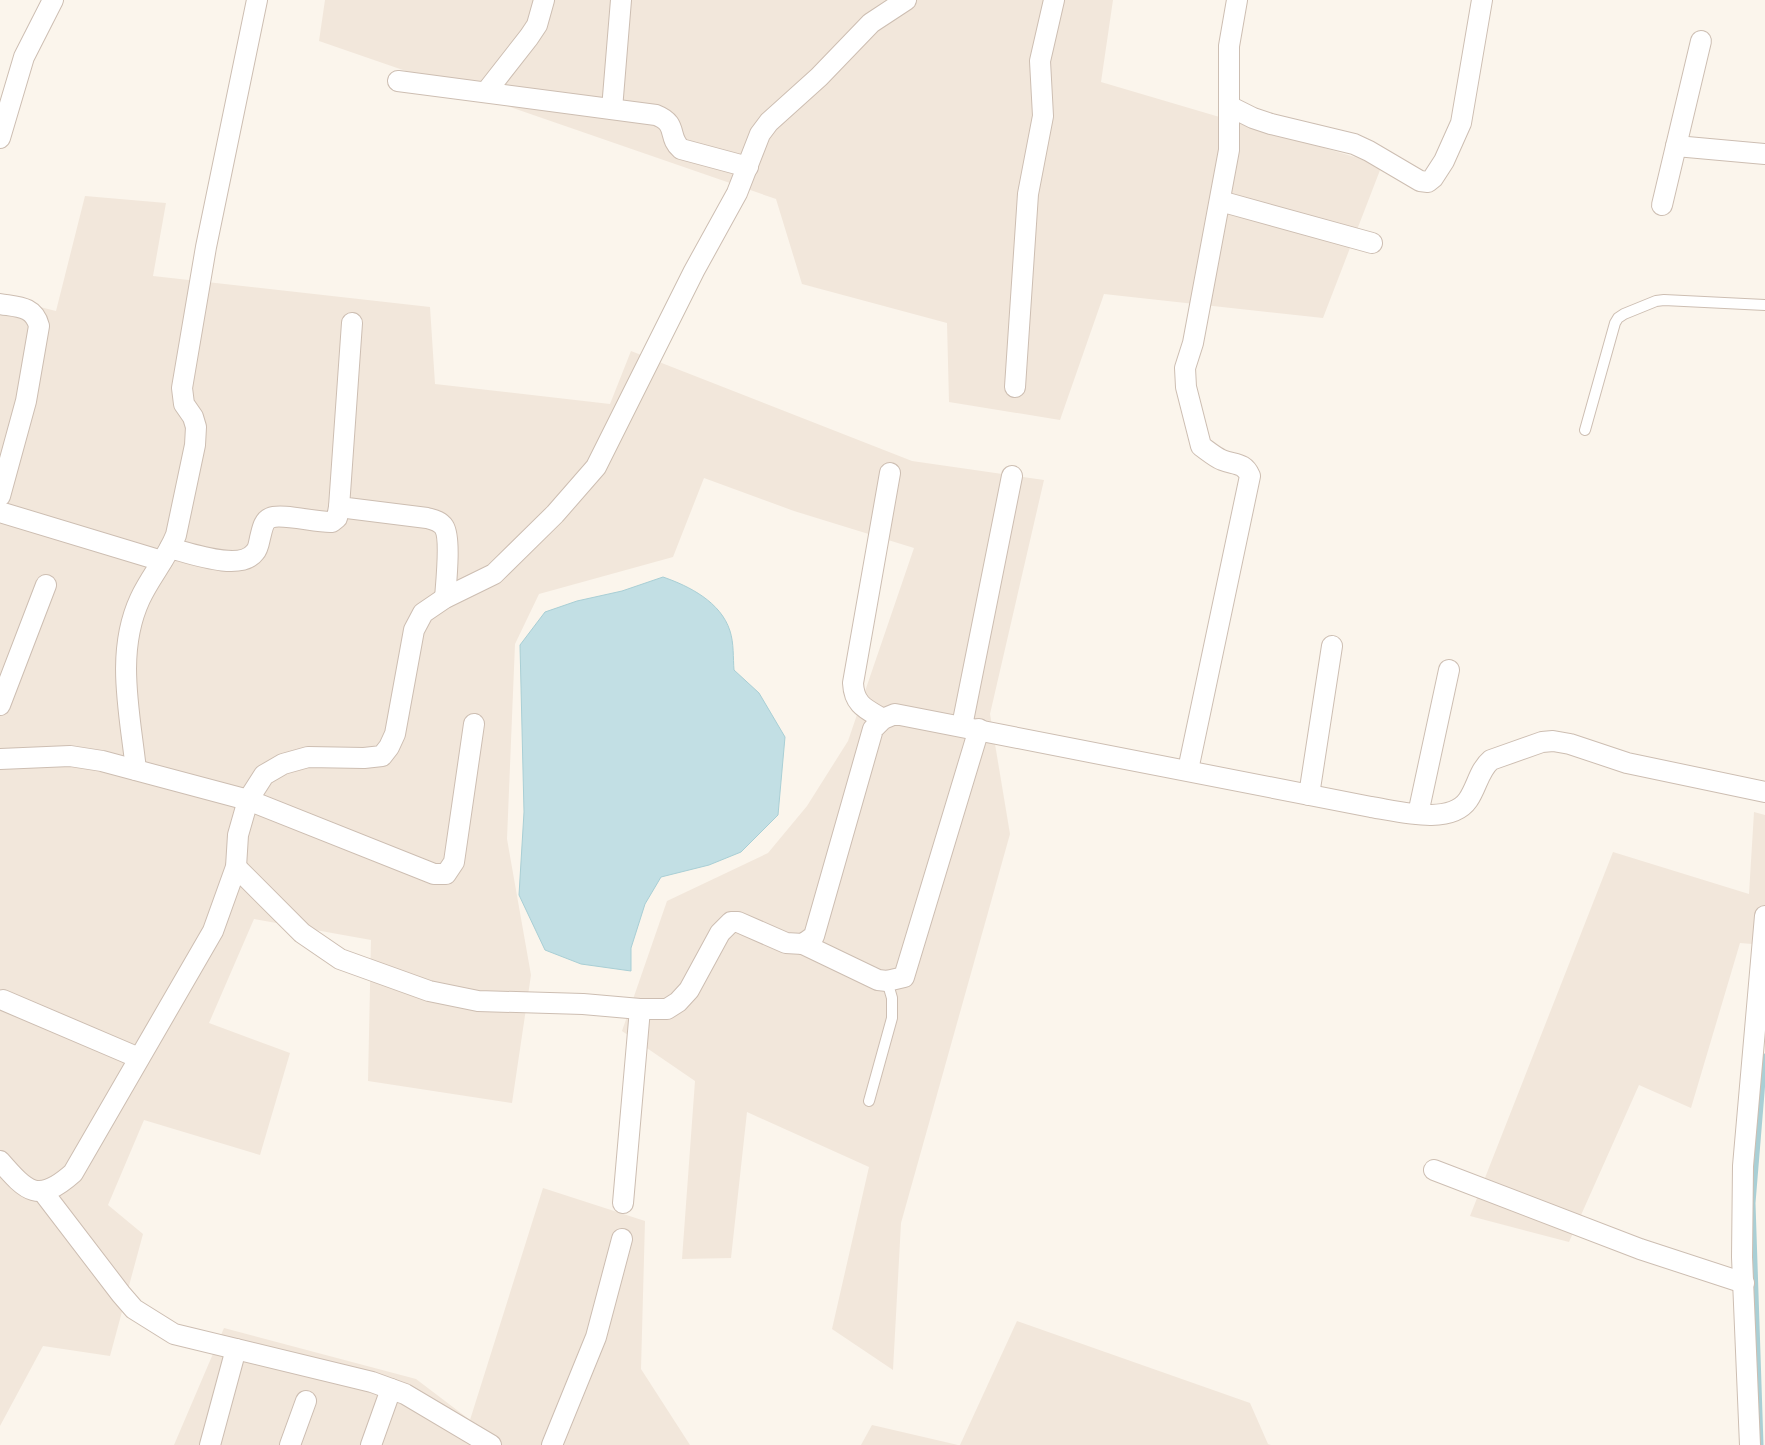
<svg xmlns="http://www.w3.org/2000/svg" width="1765" height="1445" viewBox="0 0 1765 1445" font-family="'Work Sans',sans-serif">
	<style>
		.residential { fill: #f2e7db }
		.water { fill: #c2dfe4; stroke: #a9cfd5 }
		.lines { fill: none; stroke-linecap: round; stroke-linejoin: round }
		.stream { stroke: #a9cfd5; stroke-width: 5 }
		.service-casing { stroke: #cdbeb2; stroke-width: 12 }
		.minor-casing { stroke: #cdbeb2; stroke-width: 22 }
		.service { stroke: #fff; stroke-width: 10 }
		.minor { stroke: #fff; stroke-width: 20 }
	</style>
	<rect width="100%" height="100%" fill="#fbf5ec"/>
	<g class="residential">
		<path d="M325,0H1113L1101,82L1382,165L1323,318L1104,294L1060,420L949,402L947,323L802,284L776,199L319,41Z"/>
		<path d="M85,196L166,203L153,276L430,307L435,384L610,404L631,351L912,461L1044,480L990,714L1010,834L901,1223L893,1370L832,1329L869,1167L747,1112L731,1258L682,1259L695,1081L622,1031L667,901L768,853L807,806L848,741L914,548L794,511L704,478L673,557L539,594L515,644L507,839L531,975L512,1103L368,1081L371,940L254,919L209,1023L290,1053L260,1155L144,1120L108,1205L143,1234L110,1356L43,1346L0,1426V297L56,311Z"/>
		<path d="M1754,812L1765,815V945L1740,943L1691,1108L1639,1085L1569,1242L1470,1216L1613,852L1749,894Z"/>
		<path d="M543,1188L645,1221L641,1369L690,1445H174L224,1328L416,1379L470,1420Z"/>
		<path d="M1017,1321L1250,1403L1268,1444L1271,1445H960Z"/>
		<path d="M872,1425L958,1445H861Z"/>
	</g>
	<path class="water" d="M663,577C689,586 721,602 730,631C734,643 733,658 734,670L759,693L785,737L778,815L741,852L709,865L661,877L645,904L631,948V971L581,964L545,950L519,895L524,812L520,645L545,612L577,601L622,591Z"/>
	<g class="lines">
		<path class="stream" d="M1761,1445L1753,1203L1765,1056"/>
		<g class="service-casing">
			<g id="service">
				<path d="M1585,430L1615,323L1618,318L1624,314L1656,301L1664,300L1765,305"/>
				<path d="M869,1101L892,1018V998L887,981"/>
			</g>
		</g>
		<g class="minor-casing">
			<g id="minor">
				<path d="M398,81L656,115C679,124 667,137 681,149L748,167"/>
				<path d="M486,92L529,37L537,25L544,0"/>
				<path d="M1229,106L1253,118L1271,124L1354,144L1369,151L1420,181L1428,182L1433,178L1444,161L1461,123L1482,0"/>
				<path d="M612,109L621,0"/>
				<path d="M0,138L24,57L53,0"/>
				<path d="M1676,146L1765,154"/>
				<path d="M1220,201L1372,243"/>
				<path d="M1662,205L1701,41"/>
				<path d="M0,304C18,307 34,306 39,326L26,401L0,496"/>
				<path d="M352,323L339,507L427,518C434,520 440,521 444,527C451,538 446,584 445,598"/>
				<path d="M1015,387L1028,194L1043,116L1040,61L1054,0"/>
				<path d="M0,512L162,561"/>
				<path d="M170,548C190,553 241,572 255,552C258,549 259,543 260,538C262,531 263,521 270,518C282,513 317,523 332,522L337,518L339,507"/>
				<path d="M0,705L46,585"/>
				<path d="M883,719C866,709 854,705 853,683L890,473"/>
				<path d="M962,726L1012,476"/>
				<path d="M0,759L70,756L102,761L248,800L434,874H446L454,862L474,724"/>
				<path d="M136,770C130,713 115,653 140,599C150,577 167,558 176,535L195,445L196,427L193,417L184,404L182,388L206,247L257,0"/>
				<path d="M1188,770L1250,476C1244,462 1235,465 1222,460C1215,457 1208,451 1201,446L1186,387L1185,368L1193,343L1229,150V46L1237,0"/>
				<path d="M1309,795L1332,646"/>
				<path d="M1418,814L1449,670"/>
				<path d="M236,867L302,933L340,959L429,991L478,1001L583,1004L640,1009H667L678,1002L689,990L720,933L731,922H738L786,943L803,944L814,936L873,729L883,719L895,714L1371,807C1398,811 1450,826 1468,800C1477,787 1479,770 1491,760L1542,742L1553,741L1570,744L1627,763L1765,792"/>
				<path d="M803,944L878,980L887,981L904,977L979,729"/>
				<path d="M3,1000L139,1058"/>
				<path d="M0,1161C27,1192 38,1204 73,1173L213,931L236,867L238,835L248,800L264,775L283,764L308,757L364,758L382,756L389,747L395,734L414,630L423,613L445,598L494,574L555,514L596,467L694,271L737,193L760,134L769,122L819,77L871,23L906,0"/>
				<path d="M1434,1170L1640,1249L1744,1283"/>
				<path d="M43,1192L121,1294L134,1309L174,1334L372,1382L405,1394L491,1445"/>
				<path d="M623,1203L640,1009"/>
				<path d="M210,1445L236,1349"/>
				<path d="M290,1445L306,1401"/>
				<path d="M371,1445L391,1389"/>
				<path d="M552,1445L596,1337L622,1239"/>
				<path d="M1750,1445L1742,1257L1743,1166L1765,916"/>
			</g>
		</g>
		<use href="#service" class="service"/>
		<use href="#minor" class="minor"/>
	</g>
</svg>
